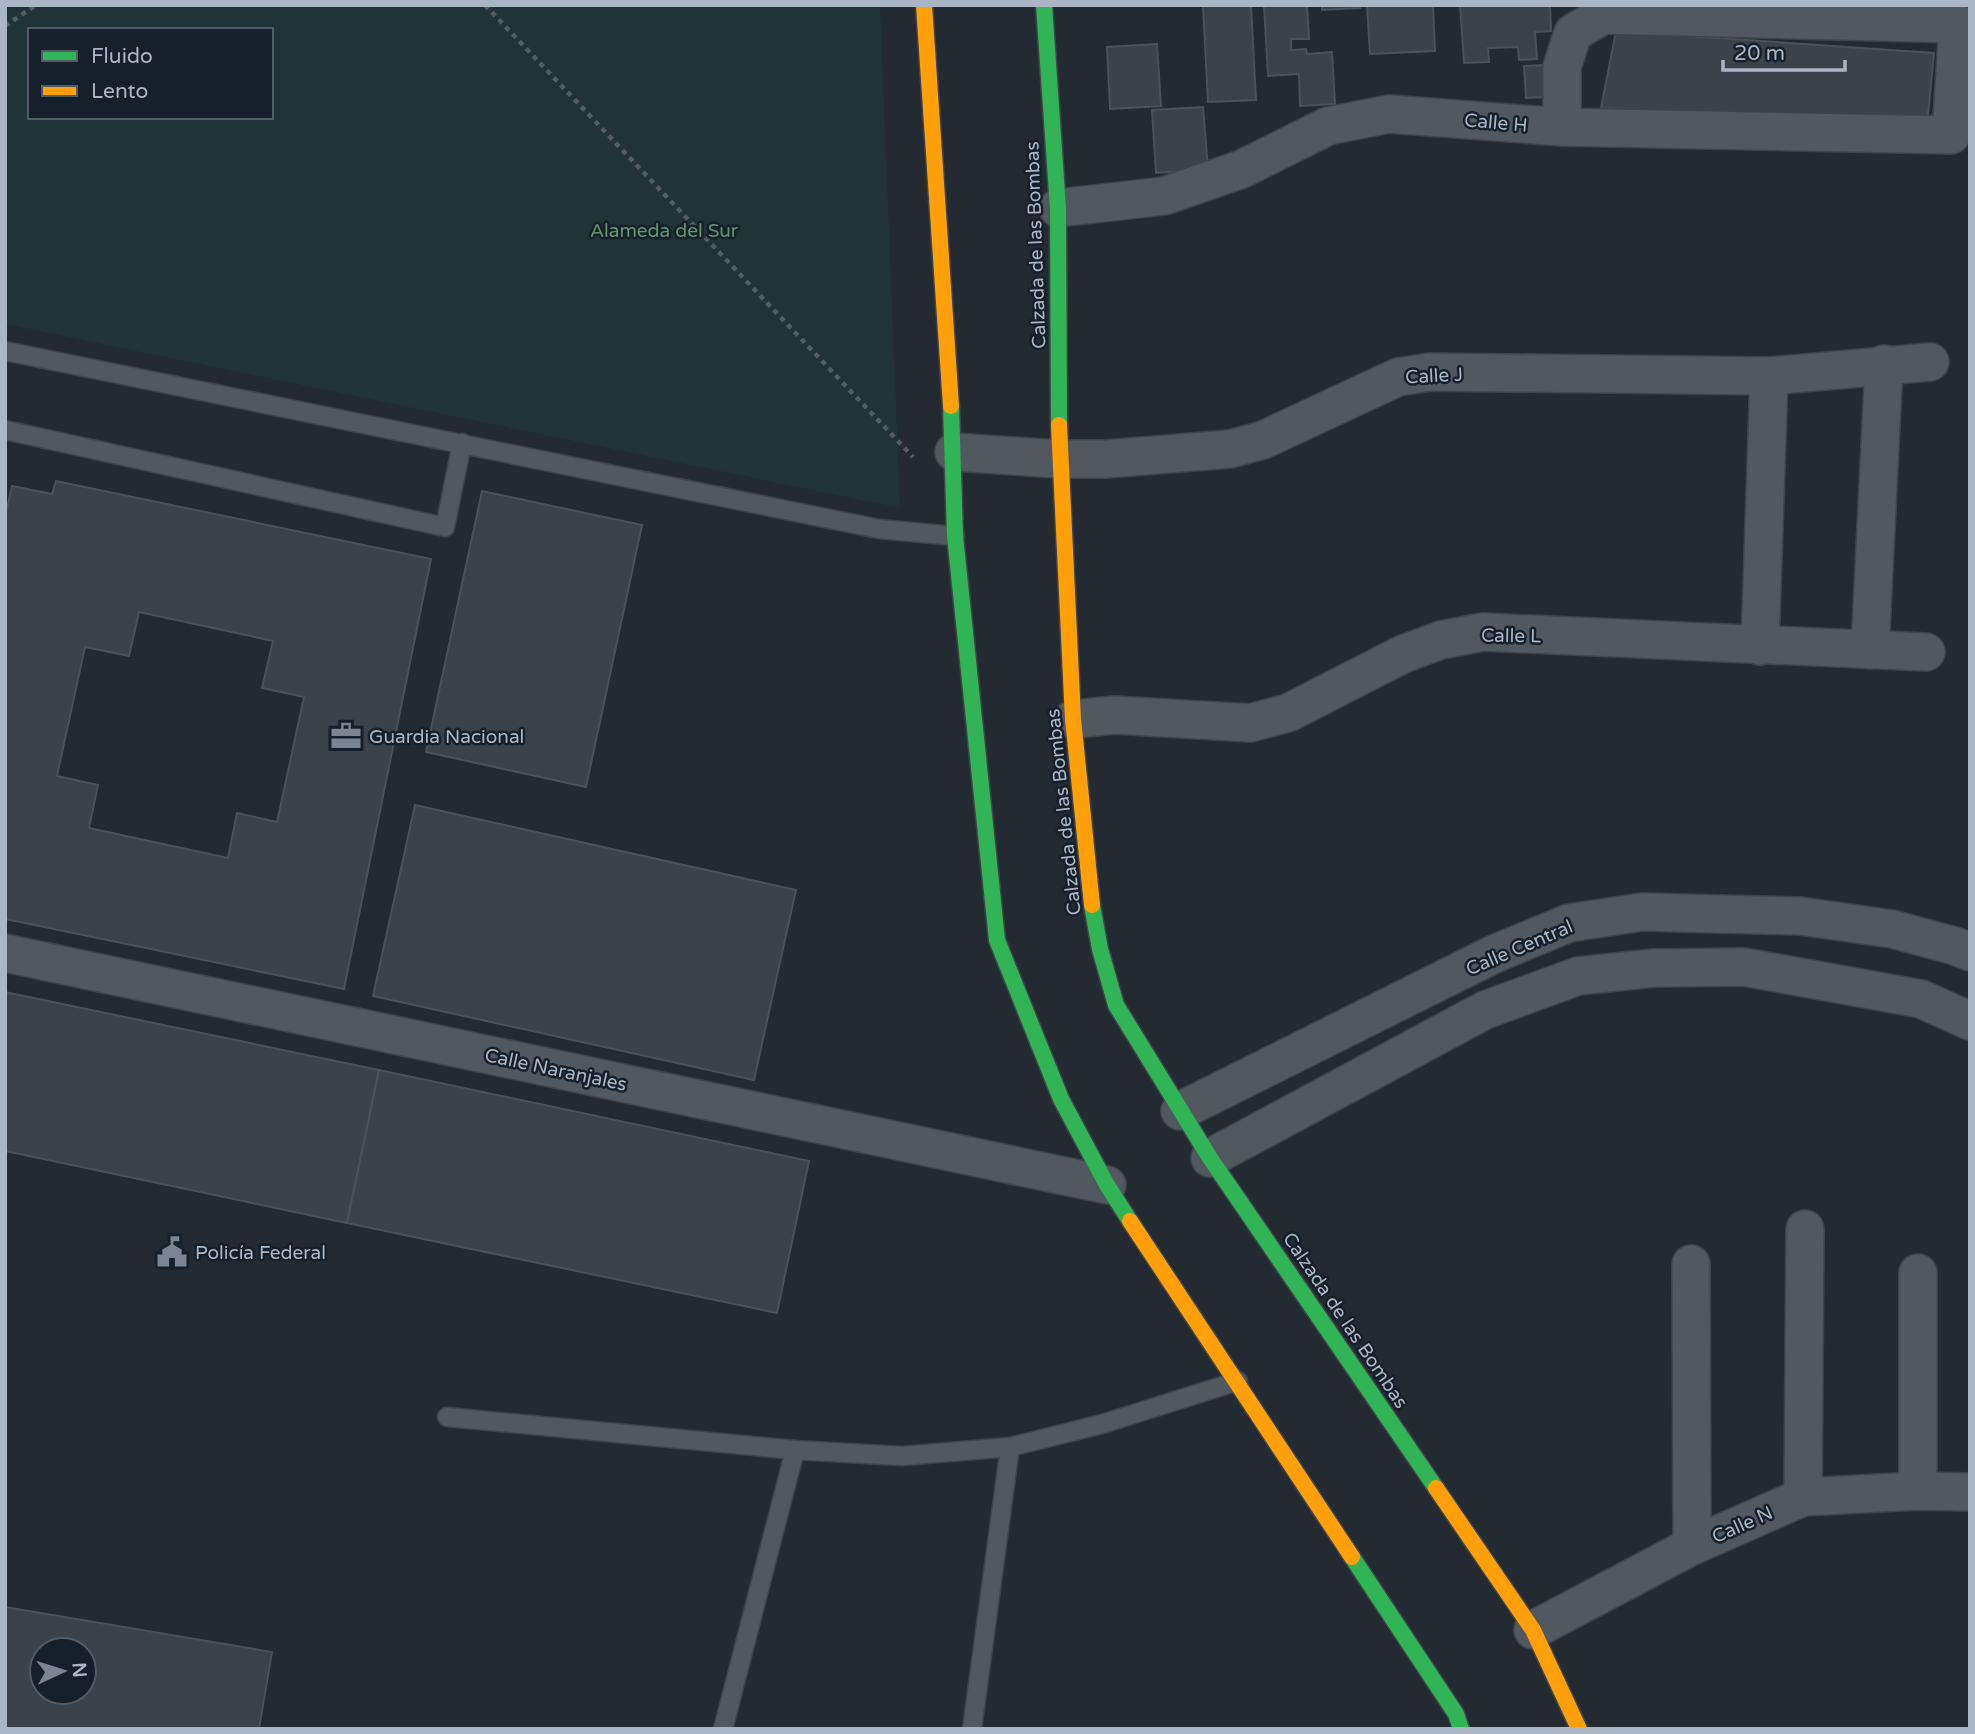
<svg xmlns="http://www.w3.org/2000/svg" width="1975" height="1734" viewBox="0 0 1975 1734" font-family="'Varela Round',sans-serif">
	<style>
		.green { fill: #203437; fill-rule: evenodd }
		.building { fill: #3b4249; stroke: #4a5159; stroke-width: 2; fill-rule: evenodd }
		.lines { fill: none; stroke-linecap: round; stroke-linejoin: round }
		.lane-casing { stroke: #3f444a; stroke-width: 21 }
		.street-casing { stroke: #3f444a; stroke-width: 40 }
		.fast-casing { stroke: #3f444a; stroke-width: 19 }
		.slow-casing { stroke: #3f444a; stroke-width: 19 }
		.path { stroke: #545c62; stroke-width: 4.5; stroke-dasharray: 5 5; stroke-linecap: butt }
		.lane { stroke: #525860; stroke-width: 18 }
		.street { stroke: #525860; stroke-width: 37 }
		.fast { stroke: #30b455; stroke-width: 16 }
		.slow { stroke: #ff9f0a; stroke-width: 16 }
		.labels { text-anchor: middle; stroke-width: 5; stroke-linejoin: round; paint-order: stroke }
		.street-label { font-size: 19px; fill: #aab6c5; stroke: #16202b }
		.park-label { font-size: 19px; fill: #60966a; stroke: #16202b }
		.poi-label { font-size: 19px; fill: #aab6c5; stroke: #16202b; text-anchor: start }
	</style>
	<rect width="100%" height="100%" fill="#232a31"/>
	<path class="green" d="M5,5H880L900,508L5,324ZM30,30H271V117H30Z"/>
	<g class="building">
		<path d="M1251,5L1256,100L1208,102L1203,6Z"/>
		<path d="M1264,5H1307L1309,39H1291V50L1306,49L1307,54L1332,52L1335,104L1300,106L1299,74L1268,76Z"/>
		<path d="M1322,5H1360V8L1322,10Z"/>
		<path d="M1367,5H1433L1435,51L1370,54Z"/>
		<path d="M1460,5H1550L1551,31L1535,32L1537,59L1519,60L1518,47L1488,48L1489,62L1464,63Z"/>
		<path d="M1616,31L1934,53L1927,125L1601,108Z"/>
		<path d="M1157,44L1161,106L1110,109L1107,47Z"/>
		<path d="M1545,65L1547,97L1526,98L1524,66Z"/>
		<path d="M1203,107L1208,169L1156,173L1152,110Z"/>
		<path d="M56,481L431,559L344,989L5,919V517L12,486L52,494ZM139,612L273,641L262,688L304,697L277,822L237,813L228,858L89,828L98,785L57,776L85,647L129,656Z"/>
		<path d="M482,491L642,525L586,787L426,752Z"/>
		<path d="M415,805L796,890L754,1080L373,996Z"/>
		<path d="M5,992L379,1070L347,1223L5,1151Z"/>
		<path d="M379,1070L809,1161L777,1313L347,1223Z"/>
		<path d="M5,1607L272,1652L259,1729H5ZM42,1650H84V1692H42Z"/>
	</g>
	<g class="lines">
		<g class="lane-casing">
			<g id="lane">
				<path d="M5,351L879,529L955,536"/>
				<path d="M5,430L445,527L462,443"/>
				<path d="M447,1417L795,1450L902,1456L1010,1447L1102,1424L1238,1381"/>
				<path d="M723,1729L795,1450"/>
				<path d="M972,1729L1010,1447"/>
			</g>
		</g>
		<g class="street-casing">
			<g id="street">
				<path d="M1058,208L1164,196L1242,169L1328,126L1389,114L1562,127L1951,135L1958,24L1603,15L1573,33L1562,67V127"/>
				<path d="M954,452L1059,459H1106L1230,449L1263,440L1398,377L1430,372L1769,376L1930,362"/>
				<path d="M1760,646L1769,376"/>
				<path d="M1870,650L1884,364"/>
				<path d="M1073,719L1115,715L1250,723L1288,713L1403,654L1441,640L1483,632L1926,652"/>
				<path d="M5,953L1107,1185"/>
				<path d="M1180,1111L1494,954L1569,923L1642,912L1800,916L1892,929L1955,946L1970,952"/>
				<path d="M1210,1158L1485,1010L1578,976L1654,968L1744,967L1921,999L1970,1021"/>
				<path d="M1691,1264L1692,1546"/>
				<path d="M1918,1491V1273"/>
				<path d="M1803,1497L1805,1229"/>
				<path d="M1533,1630L1692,1546L1803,1497L1918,1491L1970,1492"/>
			</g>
		</g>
		<g class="fast-casing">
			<g id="fast">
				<path d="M1044,5L1058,208L1059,425"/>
				<path d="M951,406L955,536L997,940L1061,1099L1107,1185L1130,1221"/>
				<path d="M1092,905L1100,949L1116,1005L1210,1158L1436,1488"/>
				<path d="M1352,1557L1456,1714L1461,1729"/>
			</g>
		</g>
		<g class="slow-casing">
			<g id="slow">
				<path d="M924,5L951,406"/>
				<path d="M1059,425L1073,719L1092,905"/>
				<path d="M1130,1221L1352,1557"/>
				<path d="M1436,1488L1533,1630L1579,1729"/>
			</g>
		</g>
		<g class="path">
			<path d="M485,5L913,457"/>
			<path d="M5,26L36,5"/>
		</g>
		<use href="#lane" class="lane"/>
		<use href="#street" class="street"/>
		<use href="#fast" class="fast"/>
		<use href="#slow" class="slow"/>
	</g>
	<defs>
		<g id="office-bare" transform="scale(2.415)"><path d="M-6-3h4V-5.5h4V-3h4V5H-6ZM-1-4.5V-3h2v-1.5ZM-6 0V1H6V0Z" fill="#7b8591" stroke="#16202b" stroke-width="2.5" paint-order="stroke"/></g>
		<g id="civic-bare" transform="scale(2.415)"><path d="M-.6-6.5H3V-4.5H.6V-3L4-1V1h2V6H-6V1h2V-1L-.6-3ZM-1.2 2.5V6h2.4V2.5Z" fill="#7b8591" stroke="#16202b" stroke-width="2.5" paint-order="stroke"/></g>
	</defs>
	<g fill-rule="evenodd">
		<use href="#office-bare" x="346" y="736"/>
		<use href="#civic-bare" x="172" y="1252"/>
	</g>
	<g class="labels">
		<g class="street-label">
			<text transform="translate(1496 122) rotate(5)" y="7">Calle H</text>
			<text transform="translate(1035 245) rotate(-92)" y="7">Calzada de las Bombas</text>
			<text transform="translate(1434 375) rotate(-3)" y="7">Calle J</text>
			<text transform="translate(1511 635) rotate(1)" y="7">Calle L</text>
			<text transform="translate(1063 812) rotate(-96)" y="7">Calzada de las Bombas</text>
			<text transform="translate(1519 947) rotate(-23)" y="7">Calle Central</text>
			<text transform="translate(556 1069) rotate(12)" y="7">Calle Naranjales</text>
			<text transform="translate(1346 1320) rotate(56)" y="7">Calzada de las Bombas</text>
			<text transform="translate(1742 1524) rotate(-24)" y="7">Calle N</text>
		</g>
		<g class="park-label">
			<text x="664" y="237">Alameda del Sur</text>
		</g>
		<g class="poi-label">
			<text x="369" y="743">Guardia Nacional</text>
			<text x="195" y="1259">Policía Federal</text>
		</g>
	</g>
	<rect width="1975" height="1734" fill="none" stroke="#aab6c5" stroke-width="14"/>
	<rect x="28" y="28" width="245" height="91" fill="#16202b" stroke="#515c69" stroke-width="2"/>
	<rect x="42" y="51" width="35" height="10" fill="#30b455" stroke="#515c69" stroke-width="2"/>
	<text x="91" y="63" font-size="21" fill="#aab6c5">Fluido</text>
	<rect x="42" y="86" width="35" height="10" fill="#ff9f0a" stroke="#515c69" stroke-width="2"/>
	<text x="91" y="98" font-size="21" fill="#aab6c5">Lento</text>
	<g transform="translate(63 1671) rotate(86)"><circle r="33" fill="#16202b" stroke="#515c69" stroke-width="2"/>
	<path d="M0-5L12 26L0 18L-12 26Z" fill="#7b8591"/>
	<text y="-10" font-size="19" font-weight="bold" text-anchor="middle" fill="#aab6c5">N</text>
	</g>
	<path d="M1723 60v10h122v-10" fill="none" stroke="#aab6c5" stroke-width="3.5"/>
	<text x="1734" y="60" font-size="21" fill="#aab6c5" stroke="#16202b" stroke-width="5" paint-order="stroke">20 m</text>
</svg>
